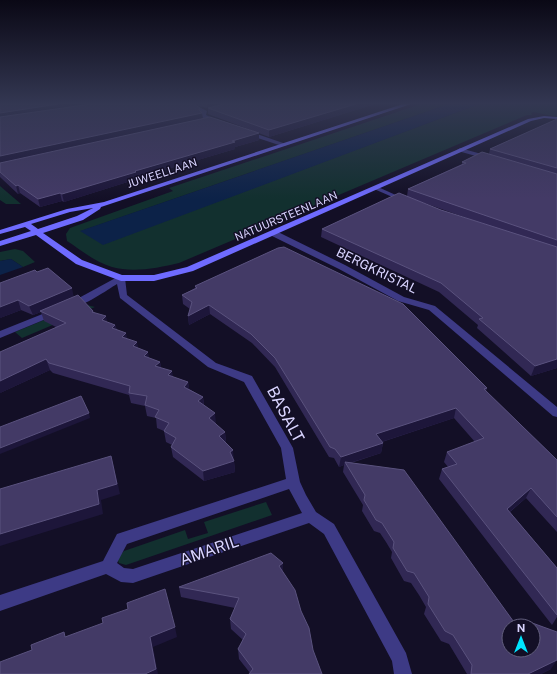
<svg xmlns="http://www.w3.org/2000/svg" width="557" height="674" viewBox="0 0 557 674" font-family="'Public Sans',sans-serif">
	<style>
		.green { fill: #12302f }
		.water { fill: #0c2248 }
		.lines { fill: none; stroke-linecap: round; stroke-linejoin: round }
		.street { fill: #3d3a85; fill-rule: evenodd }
		.secondary { fill: #6f6bff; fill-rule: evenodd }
		.wall { fill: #312854; fill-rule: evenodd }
		.shaded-wall { fill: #1d163a }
		.building { fill: #433a66; stroke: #5a527e; fill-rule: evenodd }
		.labels { text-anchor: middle; stroke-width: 3; stroke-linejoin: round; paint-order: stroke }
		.far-street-label { font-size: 11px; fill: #d9d4ff; stroke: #130f26 }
		.street-label { font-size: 13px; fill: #d9d4ff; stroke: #130f26 }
		.near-street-label { font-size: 16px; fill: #d9d4ff; stroke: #130f26 }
	</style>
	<rect width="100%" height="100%" fill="#130f26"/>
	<g class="green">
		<path d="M421,104H449L81,231L213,203L479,104H557V117L534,112L531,113L532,115H527L179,263C158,268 133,273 112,267C95,262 81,250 67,241L66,234L70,228L173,191L169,188Z"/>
		<path d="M0,186L21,204H6L0,200Z"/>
		<path d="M15,249L23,251L35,262L23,267L11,259L0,261V252Z"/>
		<path d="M83,304L95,307L22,338L15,332Z"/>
		<path d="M266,502L272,515L126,565L119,563L117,558L124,551L185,530L188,539L208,533L204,522Z"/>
	</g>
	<g class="water">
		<path d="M449,104H479L103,245L80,231Z"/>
		<path d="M11,259L23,267L0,275V261Z"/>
	</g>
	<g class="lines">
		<g class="street">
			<path d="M186,104H193L207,111L206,115L223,123L218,124L201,117L202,113Z"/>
			<path d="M248,131L286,144L287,145L282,146L246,134L245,133Z"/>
			<path d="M460,148L492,157L493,158L490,160L458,151L457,150Z"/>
			<path d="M374,187H378L409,201L404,202L374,189Z"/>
			<path d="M270,231H276L345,265L404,297L435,306L557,407V417L553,416L429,310L398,301L339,269L270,235Z"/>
			<path d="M121,275L125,278L127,295L216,363L252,376L293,448L300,482L306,495L316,512L334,524L406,653L412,674H394L392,661L324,534L309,523L133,583L121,582L106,574L0,611V595L103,561L117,534L286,479L281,448L244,382L208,367L120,298L117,284C107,290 79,310 68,307L66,305ZM289,489L302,513L133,569L124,568L117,563L127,544Z"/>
			<path d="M55,309L60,312L58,314L0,338V331Z"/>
		</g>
		<path class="secondary" d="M403,104H411L101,207L100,209L83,220L43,233L82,260L122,275H154L187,267L528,119L544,116L557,117V119L544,118L531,121L193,271L154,281H121L76,264L36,235L0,246V241L31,231L25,227L0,234V230L67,209L104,202ZM93,208L77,216L38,229L31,224L70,212Z"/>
	</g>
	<g class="wall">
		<path d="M0,104H375L269,137L208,114V108L195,105L200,108V111L203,119L259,133V140L235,147V149L137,178V179L64,202L62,201L40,207L20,193L18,194L0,177Z"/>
		<path d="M557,119V368L531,376L477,328L478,325L439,292L321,237L322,229L407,196L408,189L462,164V162L489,154L490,149ZM410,198L495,228L441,210Z"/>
		<path d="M37,272L93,311L94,312L107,322L115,325L117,330L149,358L160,362L161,368L173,377L188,382L189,389L203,397L204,405L216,424L225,432L226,443L234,461L235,472L204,481L173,457L171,447L172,445L166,442L164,431L157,428L156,418L147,416L145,406L131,403L129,395L53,373L50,370L0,393L56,327L44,321L41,312L33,315L21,310L0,318Z"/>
		<path d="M195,286L487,388L486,391L557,460V532L526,498L510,512L557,568V617L552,625L439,479L442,469L448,467L444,462L447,452L475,442L454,418L382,442L383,443L381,453L351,463L516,625L551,669L541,674H467L449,644L441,641L424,614L426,607L419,595L411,583L404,581L391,558L392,552L386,542L380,533L374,531L362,511L363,505L343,472L344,465L339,467L334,458L329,457L275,367L252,343L210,314L189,325L188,316L190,309L183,304L182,295L195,288Z"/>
		<path d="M283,572L301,611L250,673L239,659L238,649L243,640L231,629L230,619L235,608L181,597L179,587Z"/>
	</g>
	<g class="shaded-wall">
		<path d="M58,104H99L0,119V113Z"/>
		<path d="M207,104H235L207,108Z"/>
		<path d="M356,104H375L269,137V130Z"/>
		<path d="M200,108V113H202L203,119L0,163V156L199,110Z"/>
		<path d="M259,133V140L235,147V149L137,178V179L64,202L62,194Z"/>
		<path d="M18,185L20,193L18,194L16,186Z"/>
		<path d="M60,193L62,201L40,207L38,199Z"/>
		<path d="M72,288L74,298L40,311L41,312L33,315L29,306Z"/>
		<path d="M18,300L21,310L0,318V307Z"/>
		<path d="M209,305L210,314L189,325L188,316Z"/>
		<path d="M106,316L108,326L102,320Z"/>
		<path d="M115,325L118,335L112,328Z"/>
		<path d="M126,333L128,343L122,337Z"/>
		<path d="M137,342L139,353L133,346Z"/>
		<path d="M148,352L150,362L144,356Z"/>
		<path d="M46,359L50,370L0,393V381Z"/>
		<path d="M557,359V368L531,376L535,366Z"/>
		<path d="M160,362L162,372L155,366Z"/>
		<path d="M172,371L174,381L168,375Z"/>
		<path d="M188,382L190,393L184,387Z"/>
		<path d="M203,397L204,407L198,401Z"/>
		<path d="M456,408L454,418L375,444L376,434Z"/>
		<path d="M89,413L90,418L0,454V448Z"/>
		<path d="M215,413L216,424L209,418Z"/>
		<path d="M225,432L226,443L220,447L219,436Z"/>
		<path d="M383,443L381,453L346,464L345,462L344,465L339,467L341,457Z"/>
		<path d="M233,450L235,472L204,481L203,471Z"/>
		<path d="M111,456L114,467L120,494L101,500L103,514L0,546V534L97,490Z"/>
		<path d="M531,488L526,498L502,518L507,509Z"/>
		<path d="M283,563V573L279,566Z"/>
		<path d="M175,627L177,637L153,647L158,674H145L150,637Z"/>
		<path d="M557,660L551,669L541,674H528Z"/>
	</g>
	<g class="building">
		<path d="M0,104H58L0,113Z"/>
		<path d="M91,104H194L200,108L199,110L202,113L0,156V117Z"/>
		<path d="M224,104H356L269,130L208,108Z"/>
		<path d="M210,117L259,133L232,141L235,142L135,171L136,172L62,194L60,193L38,199L18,185L16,186L0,172V163Z"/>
		<path d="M557,119V168L490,149Z"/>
		<path d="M482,152L557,174V240L408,189L466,163L462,162Z"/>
		<path d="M399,193L441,210L557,247V359L535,366L479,319L483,318L441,283L322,229Z"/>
		<path d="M284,247L403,304L487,388L484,389L557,460V517L531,488L507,509L557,568V615L442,469L457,464L447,452L484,438L456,408L376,434L383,443L341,457L335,449L330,447L275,358L251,334L209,305L188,316L192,302L182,295L197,288L195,286L278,248Z"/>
		<path d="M48,268L72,288L29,306L18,300L0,307V283L35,270L37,272Z"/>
		<path d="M78,295L93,311L92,312L106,316L102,320L115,325L112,328L126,333L122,337L137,342L133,346L148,352L144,356L160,362L155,366L172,371L168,375L188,382L184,387L203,397L198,401L215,413L209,418L225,432L219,436L233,450L230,452L234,461L203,471L171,447L176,438L164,431L169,423L155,417L159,410L145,405L147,396L129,393L130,386L49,363L46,359L0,381V352L66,323L40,311Z"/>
		<path d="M81,396L89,413L0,448V427Z"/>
		<path d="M111,456L117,484L97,490L99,504L0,534V489Z"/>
		<path d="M345,462L404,470L516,625L524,620L557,632V660L528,674H471L472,665L453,635L445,631L428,604L429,597L414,573L407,571L393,548L394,542L382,523L376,520L364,500L365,495ZM509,626H533V650H509Z"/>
		<path d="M271,553L283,563L279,566L295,590L301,611L309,628L313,650L322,674H249L253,669L238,649L246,634L230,619L239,598L179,587Z"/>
		<path d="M165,589L175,627L150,637L156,669L145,674H0V662L32,650L31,645L64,632L65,637L103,623L102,618L128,609L127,603Z"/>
	</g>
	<linearGradient id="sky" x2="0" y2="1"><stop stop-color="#0a0815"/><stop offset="0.52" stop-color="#333752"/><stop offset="1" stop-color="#333752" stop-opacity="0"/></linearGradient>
	<rect width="557" height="199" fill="url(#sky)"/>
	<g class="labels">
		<g class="far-street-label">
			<text transform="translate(162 173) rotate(-18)" y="4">JUWEELLAAN</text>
			<text transform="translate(286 216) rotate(-23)" y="4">NATUURSTEENLAAN</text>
		</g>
		<g class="street-label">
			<text transform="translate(377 270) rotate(26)" y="5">BERGKRISTAL</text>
		</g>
		<g class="near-street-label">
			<text transform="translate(286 414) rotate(62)" y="6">BASALT</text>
			<text transform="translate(209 550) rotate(-19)" y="6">AMARIL</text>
		</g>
	</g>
	<g transform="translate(521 638)"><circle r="19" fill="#130f26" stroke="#625e7d"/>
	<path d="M0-3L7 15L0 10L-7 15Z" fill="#00e5ff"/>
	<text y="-6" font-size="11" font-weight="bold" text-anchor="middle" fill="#d9d4ff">N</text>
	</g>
</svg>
